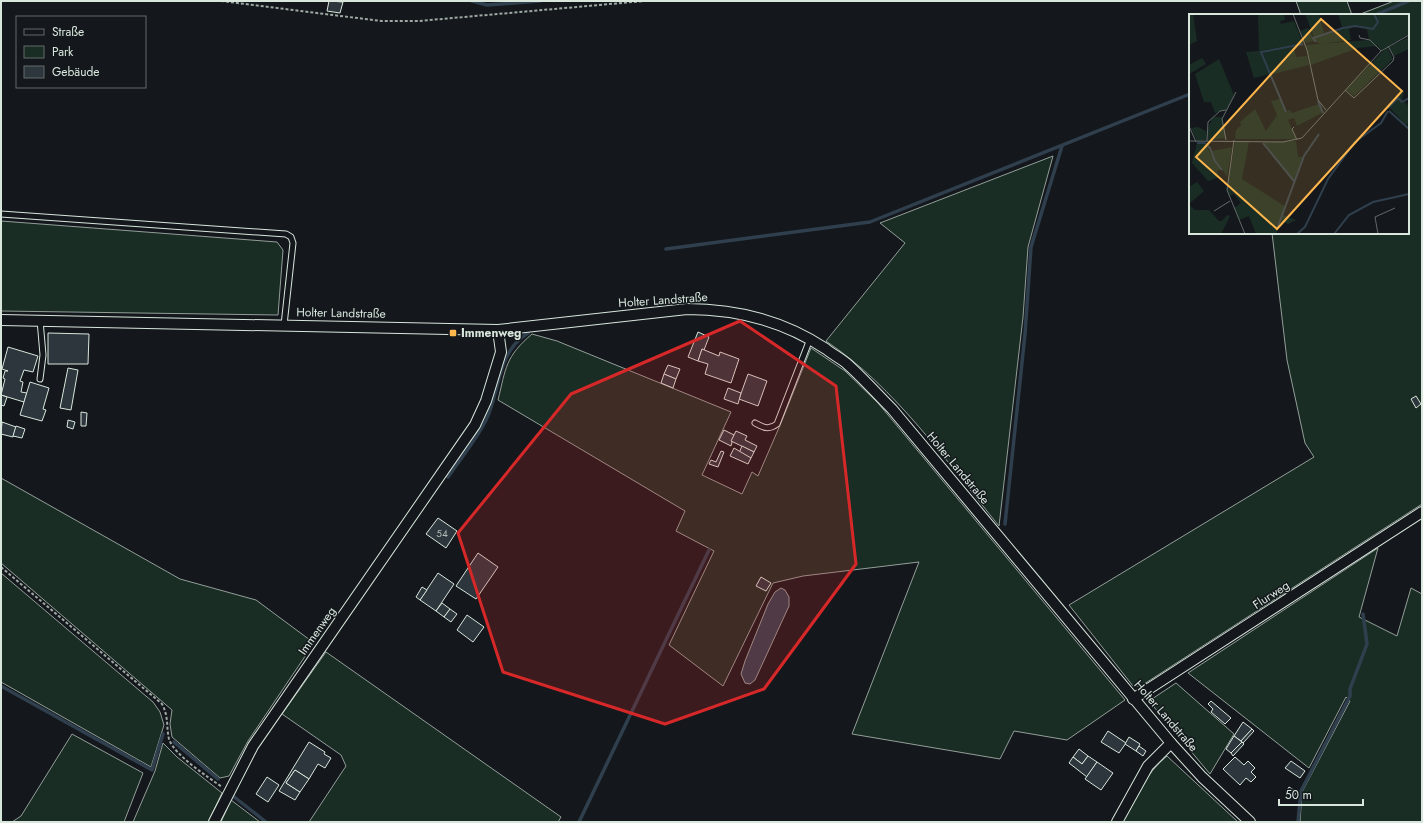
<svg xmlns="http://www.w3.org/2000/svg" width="1423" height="823" viewBox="0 0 1423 823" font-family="Jost,sans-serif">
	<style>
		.green { fill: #1a2d24; stroke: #939e99 }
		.water { fill: #2f3f4d; stroke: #939e99 }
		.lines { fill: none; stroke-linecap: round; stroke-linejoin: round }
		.stream { stroke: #2f3f4d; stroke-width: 3.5 }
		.building { fill: #2c363c; stroke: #d8e6dc }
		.service-casing { stroke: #d8e6dc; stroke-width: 7 }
		.minor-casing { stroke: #d8e6dc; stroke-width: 12 }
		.path { stroke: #9da8a2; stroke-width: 2; stroke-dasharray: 3 2; stroke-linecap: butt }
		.service { stroke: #14181c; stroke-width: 5 }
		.minor { stroke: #14181c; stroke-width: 10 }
		.marked { fill: #d62828; fill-opacity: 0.2; stroke: #d62828; stroke-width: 3; stroke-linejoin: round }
		.poi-dot { fill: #ffb74d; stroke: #14181c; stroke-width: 1.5 }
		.labels { text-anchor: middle; stroke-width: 3; stroke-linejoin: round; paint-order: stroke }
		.number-label { font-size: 10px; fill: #adbab4 }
		.street-label { font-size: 12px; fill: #d8e6dc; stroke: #14181c }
		.poi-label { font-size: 12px; font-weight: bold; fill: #d8e6dc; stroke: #14181c; text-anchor: start }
		.inset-river { fill: none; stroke: #2f3f4d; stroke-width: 2 }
		.inset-road { fill: none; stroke: #626a69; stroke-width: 1 }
		.view { fill: #ffb74d; fill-opacity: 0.15; stroke: #ffb74d; stroke-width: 2 }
		.inset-edge { fill: none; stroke: #d8e6dc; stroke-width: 2 }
	</style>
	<rect width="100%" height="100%" fill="#14181c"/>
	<g class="green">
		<path d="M1296,1H1347L1352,15H1301Z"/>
		<path d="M1394,1H1422V504L1141,686H1133L1069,605L1314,457L1305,443L1287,360L1272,233H1408V15H1358Z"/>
		<path d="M1053,156L1028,247L1023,317L999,526C946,461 896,388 826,341L905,243L880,223Z"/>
		<path d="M1,221L277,242L283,250L278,315L1,311Z"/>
		<path d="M532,334L557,341L731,412L702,475L742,494L752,472L758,476L781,423L811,348L845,371L878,403L1125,700L1067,740L1014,731L1000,759L852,734L919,562L803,576L773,583L723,686L669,645L714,551L676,531L685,511L498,400C506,368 505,357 532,334Z"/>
		<path d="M1,478L180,579L256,600L314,643L248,741L229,776L220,778L172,737L170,724L172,710L1,563Z"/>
		<path d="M1378,548L1359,617L1397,636L1411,588L1422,594V822H1300L1302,792L1350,701L1346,697L1309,768L1188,673Z"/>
		<path d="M1,573L153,702L160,712L164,725L151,767L1,682Z"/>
		<path d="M326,652L561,817L558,822H309L346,766L341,755L282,714Z"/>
		<path d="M1176,683L1234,734L1210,774L1149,701Z"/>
		<path d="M72,734L143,773L124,822H12L21,816Z"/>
		<path d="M163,743L177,757L222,793L208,822H133L155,771Z"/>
		<path d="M1167,756L1238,822H1121C1135,798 1146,773 1167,756Z"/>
		<path d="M231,800L260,822H221Z"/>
	</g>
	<path class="water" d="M781,588L785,590L789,597V606L755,680L750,684L745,683L741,674L745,661L768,604L775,592Z"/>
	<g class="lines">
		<g class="stream">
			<path d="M472,1L487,5L540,1"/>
			<path d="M1375,15L1409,1"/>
			<path d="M666,249L870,222L1190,94"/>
			<path d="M448,477C461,458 476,440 486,420C501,389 496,353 528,333"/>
			<path d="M1005,524L1025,334L1031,247L1062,146"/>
			<path d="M1,686L152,770L163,734"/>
			<path d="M174,742L218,779"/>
			<path d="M233,796L266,822"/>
			<path d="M579,822L709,550"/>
			<path d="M1298,822L1301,791L1350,696V689L1367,644L1363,614"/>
		</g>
	</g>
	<g class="building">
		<path d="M329,1L343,2L340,13L327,11Z"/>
		<path d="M698,332L709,337L704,350L702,349L698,361L688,357Z"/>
		<path d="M48,333L89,334L88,364H48Z"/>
		<path d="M8,347L38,356L33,372L24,370L20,381L23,382L21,392L27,393L24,402L1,395L5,379L3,378L5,371H8L2,369Z"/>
		<path d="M702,349L719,356L720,352L739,359L731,383L705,374L708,364L698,361Z"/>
		<path d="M668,365L680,369L676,379L664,374Z"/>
		<path d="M68,368L78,370L71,410L60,408Z"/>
		<path d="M664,374L676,379L673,388L661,383Z"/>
		<path d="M748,374L767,381L758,406L739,399Z"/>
		<path d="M30,382L49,388L43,409L46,410L42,421L20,415Z"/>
		<path d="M728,388L741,393L738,404L724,399Z"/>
		<path d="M1,395L7,397L4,406L1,405Z"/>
		<path d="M1416,396L1421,404L1416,408L1411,399Z"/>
		<path d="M81,412L87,413L86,426H81Z"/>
		<path d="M68,420L75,422L73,429L67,427Z"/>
		<path d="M2,422L16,427L13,437L1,434Z"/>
		<path d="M16,426L25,429L22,438L13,436Z"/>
		<path d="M724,430L734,435L731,446L719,440Z"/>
		<path d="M736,431L747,436L745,440L757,446L754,452L731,441Z"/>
		<path d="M742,446L754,452L751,458L739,453Z"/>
		<path d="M734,448L751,458L748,464L730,456Z"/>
		<path d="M721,451L724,452L718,467L709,464L711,460L716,462Z"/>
		<path d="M438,518L457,531L446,548L426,534Z"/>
		<path d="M478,553L498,567L476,599L456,586Z"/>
		<path d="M438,573L454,584L436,611L420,600Z"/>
		<path d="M761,577L771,583L766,591L756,586Z"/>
		<path d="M422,587L427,590L420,600L416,597Z"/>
		<path d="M442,603L450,609L444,617L436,611Z"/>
		<path d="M450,609L457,614L451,622L444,617Z"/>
		<path d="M467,615L484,627L473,642L457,630Z"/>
		<path d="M1211,701L1231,718L1225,724L1211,712L1213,709L1208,704Z"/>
		<path d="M1243,722L1252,729L1241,741L1234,736Z"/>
		<path d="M1252,729L1254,731L1243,743L1241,741Z"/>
		<path d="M1108,731L1126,743L1119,753L1101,742Z"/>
		<path d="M1234,736L1242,742L1231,753L1226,749Z"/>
		<path d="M1129,737L1140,744L1136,751L1125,744Z"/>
		<path d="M309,742L325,752L324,754L331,758L325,768L318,764L309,779L295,770L286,783L300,792L295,800L279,791Z"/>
		<path d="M1242,742L1244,744L1233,756L1231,753Z"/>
		<path d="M1139,746L1146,751L1143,756L1136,751Z"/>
		<path d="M1079,749L1088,756L1082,764L1073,757Z"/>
		<path d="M1088,756L1097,762L1087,777L1069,763L1073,757L1082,764Z"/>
		<path d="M1235,757L1244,765L1248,761L1255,768L1251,772L1256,777L1251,782L1246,778L1240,785L1223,769Z"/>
		<path d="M1291,761L1305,771L1300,778L1285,768Z"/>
		<path d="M1097,762L1113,773L1101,790L1085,779Z"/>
		<path d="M295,770L309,779L300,792L286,783Z"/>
		<path d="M267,777L279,785L268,802L256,794Z"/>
		<path d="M1289,787L1297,792L1293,797L1286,792Z"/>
	</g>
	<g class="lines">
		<g class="service-casing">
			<g id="service">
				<path d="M1,214L286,234L291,237L293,243L284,325"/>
				<path d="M40,320L43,355L40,379"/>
				<path d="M755,423C764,428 769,430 777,424L810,339"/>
			</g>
		</g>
		<g class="minor-casing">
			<g id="minor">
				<path d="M1,320L498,330L687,309C737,309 784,321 826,349C832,354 840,358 846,363C862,377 877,394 892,409L1171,743L1202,777L1250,822"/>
				<path d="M1133,699L1422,512"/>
				<path d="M214,822L253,746L475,425L486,401L501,352L498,330"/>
				<path d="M1117,822L1148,766L1171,743"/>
			</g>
		</g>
		<g class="path">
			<path d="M221,1L381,21H419L644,1"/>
			<path d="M1,567L162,704C169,717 166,726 169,739C174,755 208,777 222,787"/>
		</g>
		<use href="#service" class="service"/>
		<use href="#minor" class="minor"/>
	</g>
	<path class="marked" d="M740,321L836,386L856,564L764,689L665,724L503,672L458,533L571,394Z"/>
	<rect class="poi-dot" x="449" y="329" width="8" height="8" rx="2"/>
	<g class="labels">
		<g class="number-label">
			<text x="442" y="537">54</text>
		</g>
		<g class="street-label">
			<text transform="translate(663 300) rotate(-4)" y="4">Holter Landstraße</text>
			<text transform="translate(341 313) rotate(1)" y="4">Holter Landstraße</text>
			<text transform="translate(958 468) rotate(50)" y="4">Holter Landstraße</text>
			<text transform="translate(1271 595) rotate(-33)" y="4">Flurweg</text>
			<text transform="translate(317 631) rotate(-55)" y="4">Immenweg</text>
			<text transform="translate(1166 716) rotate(49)" y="4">Holter Landstraße</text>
		</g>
		<g class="poi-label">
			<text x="461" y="337">Immenweg</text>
		</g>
	</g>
	<g transform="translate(1189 14)">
		<rect width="220" height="220" fill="#14181c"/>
		<path d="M0,0H4L8,27L0,31ZM69,0H95L96,6L91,7L92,10L105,7L114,29L71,37L81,60L65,64L57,38L70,37ZM116,0H130L135,19L125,23ZM149,0H220V20L192,36L180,25L178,15L167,12L160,15L162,26L131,30L126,27L116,29L111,17L119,14L126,27L125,24L164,12L153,13ZM220,23V35L205,42L200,33ZM180,26L188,32L169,34L122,51L117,31ZM105,32L107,43L118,42L120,51L84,60L81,58L73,37ZM198,33L204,45L165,82L157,76ZM13,44L17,50L0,60V51ZM30,45L45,81L38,95L26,99L22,88H15L6,60ZM215,77L213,86L220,92V108L217,111L199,92ZM91,85L96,98L101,96L103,99L130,90L133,99L108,112L105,104L99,106L107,125H46L47,116L52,111L51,108L66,95L77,117L88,101L82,87ZM24,103H33L37,124L19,126L18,117ZM9,113L17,117L18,126L8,127L2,114ZM107,127L109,143H114L105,166L74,128ZM46,128H60L53,165L97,193L94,201L107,206L99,210L92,207L87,220H67L60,202L50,206L45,194L52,189L45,180L40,182L38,176ZM8,129H16L26,147L23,137L43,133L38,163L33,155L28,157L31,163L19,167L3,149ZM8,168L15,177L0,190V173ZM0,191L6,196H20L30,207H33L38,201L41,202L32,220H0Z" fill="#1a2d24"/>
		<path class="inset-river" d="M127,28L124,24L154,14L166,12L184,15L189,8L185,0M129,87L134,99M199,94L209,84L213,88L220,84M200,97L220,115M97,98L72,38L114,30M8,129H16L21,134L26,147L33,156M74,129L105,167M88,215L115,142L130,120M108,220L116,213L139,165L166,128L192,109L199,97M145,220L160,201L184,188L220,180"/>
		<path class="inset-road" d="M104,0L118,36L129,86L137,96M170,21L171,24L181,26L192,37M156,76L165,84L204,47L205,43L199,32M0,112L7,128M105,113L103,115L108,126M37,126L33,105L47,78M45,126L38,176L56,220M0,127L94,128L113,124L192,37L220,21M18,127L19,108L31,97L37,96M25,197L41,187M189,220L186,203L206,194"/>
		<path class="view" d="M132,5L213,77L88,215L7,143Z"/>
		<rect width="220" height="220" class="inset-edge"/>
	</g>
	<rect width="1423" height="823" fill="none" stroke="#d8e6dc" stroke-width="4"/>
	<rect x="16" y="16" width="130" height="72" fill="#14181c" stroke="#626a69"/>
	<rect x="24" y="29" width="20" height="6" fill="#14181c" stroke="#626a69"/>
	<text x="52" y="36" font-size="12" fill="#d8e6dc">Straße</text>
	<rect x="24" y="46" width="20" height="12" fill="#1a2d24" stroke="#626a69"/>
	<text x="52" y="56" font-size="12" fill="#d8e6dc">Park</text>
	<rect x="24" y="66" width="20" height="12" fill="#2c363c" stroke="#626a69"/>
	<text x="52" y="76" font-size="12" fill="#d8e6dc">Gebäude</text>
	<path d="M1279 799v6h84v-6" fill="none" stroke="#d8e6dc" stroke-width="2"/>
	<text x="1285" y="799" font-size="12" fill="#d8e6dc" stroke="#14181c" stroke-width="3" paint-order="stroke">50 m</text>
</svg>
